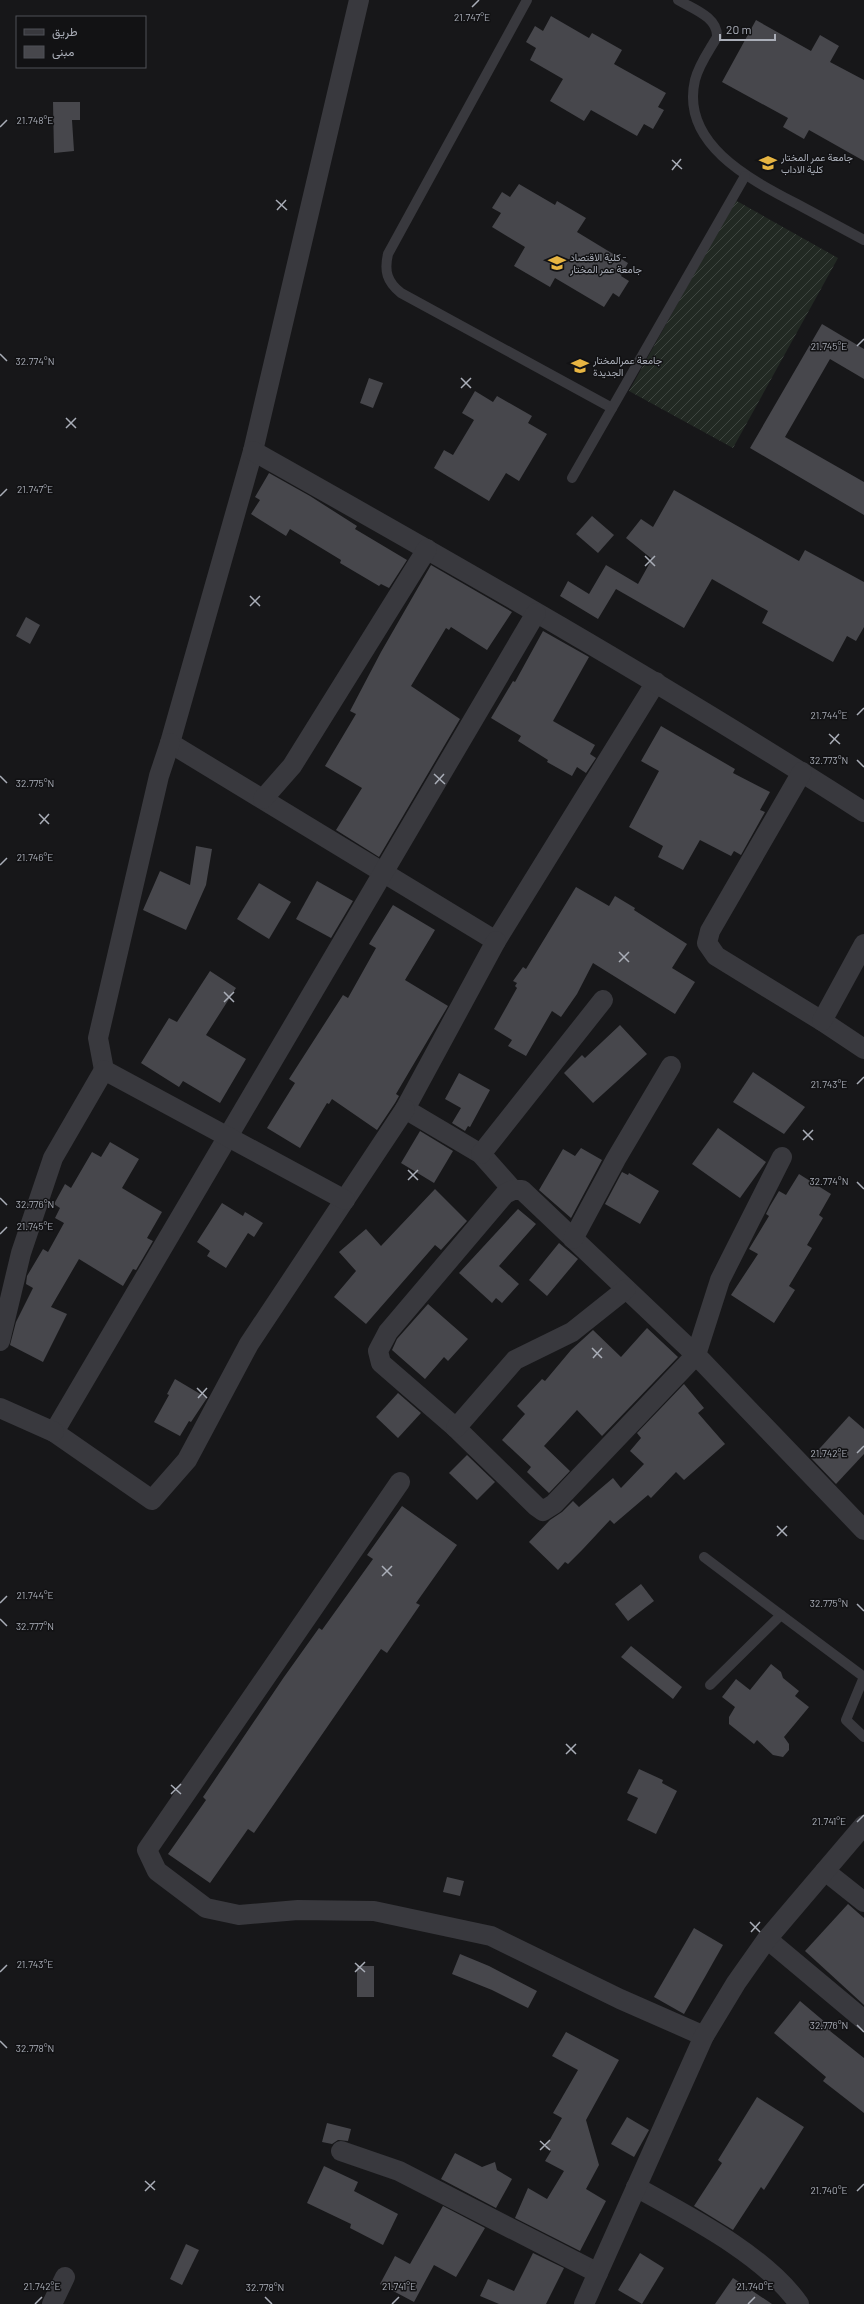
<svg xmlns="http://www.w3.org/2000/svg" width="864" height="2304" viewBox="0 0 864 2304" font-family="Barlow,Vazirmatn,sans-serif">
	<style>
		.garden { fill: url(#garden-furrows) }
		.building { fill: #47474c }
		.lines { fill: none; stroke-linecap: round; stroke-linejoin: round }
		.lane { stroke: #39393e; stroke-width: 10 }
		.street { stroke: #39393e; stroke-width: 20 }
		.ticks { fill: none; stroke: #aaaeb8; stroke-width: 1.5 }
		.labels { text-anchor: middle; stroke-width: 3; stroke-linejoin: round; paint-order: stroke }
		.poi-label { font-size: 10px; fill: #aaaeb8; stroke: #121214; text-anchor: start }
		.ticks-label { font-size: 10px; text-anchor: middle; fill: #aaaeb8; stroke: #121214; stroke-width: 3; stroke-linejoin: round; paint-order: stroke }
	</style>
	<defs>
		<pattern id="garden-furrows" width="10" height="10" patternUnits="userSpaceOnUse"><rect width="10" height="10" fill="#222923"/><path d="M-1 1l2-2M0 10L10 0M9 11l2-2" fill="none" stroke="#3f4641"/></pattern>
	</defs>
	<rect width="100%" height="100%" fill="#171719"/>
	<path class="garden" d="M735,200L838,258L733,448L629,391Z"/>
	<g class="building">
		<path d="M551,16L589,38L592,33L622,50L614,64L666,93L658,107L664,110L653,129L644,124L637,136L591,110L584,121L550,101L563,79L530,60L536,48L526,42L535,26L543,31Z"/>
		<path d="M756,20L811,51L820,35L839,46L830,62L864,80V161L809,130L804,139L783,127L788,118L722,82Z"/>
		<path d="M53,102H80V120H72L74,151L54,153Z"/>
		<path d="M519,184L555,205L557,201L586,218L577,232L628,263L621,276L629,281L619,297L613,293L604,307L555,278L550,287L514,266L525,247L492,227L501,213L492,208L502,192L510,197Z"/>
		<path d="M822,324L864,349V379L830,359L785,437L864,482V515L750,448Z"/>
		<path d="M369,378L383,383L373,408L360,403Z"/>
		<path d="M475,391L493,402L497,396L532,416L528,423L547,434L519,481L506,473L489,501L434,468L444,450L453,455L474,420L462,413Z"/>
		<path d="M269,473L310,496L357,526L355,529L407,560L389,588L381,584L379,586L340,563L341,560L290,529L286,536L251,514L260,500L255,497Z"/>
		<path d="M674,490L799,561L805,550L864,582V627L856,641L847,636L833,662L762,623L768,611L712,579L684,628L616,589L598,619L560,596L568,581L589,594L606,565L638,584L652,559L626,538L641,519L653,527Z"/>
		<path d="M592,516L614,535L598,553L576,534Z"/>
		<path d="M431,565L512,612L487,650L451,627L449,630L446,628L411,686L460,719L379,857L336,830L362,788L325,766L356,714L350,711L381,652Z"/>
		<path d="M26,617L40,625L30,644L16,636Z"/>
		<path d="M543,631L589,657L553,721L595,745L590,754L596,758L586,773L577,767L572,776L547,762L548,760L518,741L521,736L491,718L513,681L515,682Z"/>
		<path d="M661,726L735,769L733,773L770,792L760,810L765,812L741,855L734,851L731,856L700,840L683,870L658,857L663,846L629,827L659,771L641,761Z"/>
		<path d="M196,846L212,849L206,885L186,930L143,910L160,871L190,885Z"/>
		<path d="M317,881L353,901L331,938L296,919Z"/>
		<path d="M259,883L291,902L269,939L237,919Z"/>
		<path d="M576,887L609,906L615,896L635,908L634,910L687,944L672,968L695,982L675,1014L593,963L577,994L561,1017L552,1011L526,1056L508,1046L512,1040L494,1029L517,988L515,986L517,983L513,981L523,967L526,969Z"/>
		<path d="M393,905L435,930L405,980L448,1006L396,1094L399,1096L395,1103L377,1130L332,1099L329,1104L327,1103L300,1148L267,1128L295,1083L289,1079L343,995L348,998L376,948L369,944Z"/>
		<path d="M210,971L236,988L206,1035L246,1059L220,1103L183,1081L179,1087L141,1063L169,1018L177,1022Z"/>
		<path d="M620,1025L647,1054L593,1103L564,1073L582,1055L585,1058Z"/>
		<path d="M753,1072L805,1107L784,1134L733,1102Z"/>
		<path d="M459,1073L490,1090L470,1127L468,1126L465,1131L452,1123L461,1108L445,1099Z"/>
		<path d="M718,1128L766,1162L740,1198L692,1164Z"/>
		<path d="M420,1131L453,1151L434,1183L401,1163Z"/>
		<path d="M110,1142L139,1159L122,1188L162,1212L147,1238L153,1241L136,1270L133,1269L123,1286L79,1259L51,1307L67,1314L43,1362L10,1345L16,1322L33,1288L26,1284L27,1276L43,1249L48,1252L64,1223L55,1218L60,1208L54,1204L65,1184L71,1188L92,1152L101,1157Z"/>
		<path d="M581,1148L602,1160L571,1218L539,1190L563,1149L575,1156Z"/>
		<path d="M622,1172L628,1175L629,1173L659,1191L640,1224L605,1204Z"/>
		<path d="M799,1174L831,1194L819,1215L823,1218L807,1245L812,1248L789,1286L795,1290L774,1323L731,1295L758,1254L749,1249L769,1216L766,1214L770,1206L779,1191L786,1195Z"/>
		<path d="M435,1189L467,1221L441,1250L435,1245L366,1324L334,1297L356,1271L339,1252L366,1229L381,1246Z"/>
		<path d="M222,1203L243,1216L245,1212L263,1223L254,1237L248,1233L226,1268L207,1256L210,1251L197,1242Z"/>
		<path d="M518,1209L536,1224L499,1266L519,1284L502,1303L496,1298L492,1303L459,1273Z"/>
		<path d="M559,1243L578,1259L547,1296L529,1280Z"/>
		<path d="M428,1304L468,1339L448,1361L444,1357L425,1379L392,1350L397,1339Z"/>
		<path d="M647,1328L678,1357L602,1436L577,1410L544,1446L570,1471L549,1493L527,1472L531,1467L502,1440L525,1414L517,1406L542,1379L545,1381L571,1350L593,1330L621,1357Z"/>
		<path d="M175,1379L207,1398L191,1422L189,1421L180,1436L154,1422L169,1395L167,1394Z"/>
		<path d="M684,1384L704,1408L698,1413L725,1444L684,1480L676,1472L651,1498L648,1495L614,1524L610,1520L583,1549L568,1564L565,1562L558,1570L529,1542L550,1520L562,1512L573,1501L579,1507L613,1478L621,1488L644,1464L630,1451L641,1438L637,1433Z"/>
		<path d="M398,1393L421,1413L398,1438L376,1417Z"/>
		<path d="M849,1416L864,1429V1454L836,1484L811,1458Z"/>
		<path d="M467,1455L495,1482L477,1500L449,1473Z"/>
		<path d="M402,1506L457,1545L416,1603L420,1605L387,1653L381,1649L254,1833L248,1829L210,1883L168,1854L206,1800L203,1797L284,1677L319,1628L322,1630L373,1559L367,1555Z"/>
		<path d="M641,1584L654,1601L628,1621L615,1604Z"/>
		<path d="M631,1646L682,1687L673,1699L621,1657Z"/>
		<path d="M771,1664L781,1672L783,1678L799,1691L795,1696L809,1707L784,1737L789,1744V1750L783,1757L773,1755L757,1740L754,1744L729,1724V1717L735,1707L722,1697L736,1679L750,1690Z"/>
		<path d="M639,1769L663,1780L662,1783L677,1791L656,1834L627,1820L638,1798L627,1793Z"/>
		<path d="M447,1877L464,1881L460,1896L443,1892Z"/>
		<path d="M848,1904L864,1918V2005L805,1951Z"/>
		<path d="M694,1928L723,1945L684,2014L654,1997Z"/>
		<path d="M460,1954L489,1966L537,1991L528,2008L492,1990L452,1974Z"/>
		<rect x="357" y="1966" width="17" height="31"/>
		<path d="M800,2001L832,2028L830,2031L864,2058V2113L823,2081L826,2077L774,2033Z"/>
		<path d="M566,2032L619,2060L586,2120L599,2165L586,2189L606,2201L580,2251L515,2218L528,2188L547,2199L564,2171L545,2161L551,2151L545,2148L562,2118L553,2113L578,2070L552,2056Z"/>
		<path d="M757,2097L804,2127L764,2190L761,2187L733,2230L694,2206L722,2163L718,2160Z"/>
		<path d="M627,2117L649,2130L634,2157L611,2144Z"/>
		<path d="M327,2123L351,2129L348,2141L338,2140L332,2144L322,2142Z"/>
		<path d="M455,2153L482,2167L495,2162L497,2170L512,2179L496,2208L441,2179Z"/>
		<path d="M324,2166L358,2182L354,2191L398,2214L383,2245L350,2228L351,2224L307,2203Z"/>
		<path d="M443,2206L485,2228L456,2277L434,2265L414,2302L380,2284L395,2256L410,2264Z"/>
		<path d="M186,2244L199,2250L182,2285L170,2279Z"/>
		<path d="M533,2253L564,2268L546,2304H499L480,2296L488,2279L514,2291Z"/>
		<path d="M640,2253L664,2268L642,2304L618,2290Z"/>
		<path d="M733,2278L772,2304H715Z"/>
	</g>
	<g class="lines">
		<g class="lane">
			<path d="M527,0L388,254C384,271 387,282 401,293L612,408"/>
			<path d="M678,0C693,9 718,17 717,37C709,51 699,64 695,80C680,144 751,180 797,204C819,216 842,228 864,240"/>
			<path d="M572,478L745,176"/>
			<path d="M704,1557L781,1615"/>
			<path d="M710,1685L781,1615L864,1677L846,1720L864,1737"/>
		</g>
		<g class="street">
			<path d="M359,0L253,451L170,743L496,941L656,682"/>
			<path d="M253,451C459,567 665,684 864,812"/>
			<path d="M802,772L710,931L707,943L716,956L822,1021L864,1049"/>
			<path d="M263,799L292,766L427,549"/>
			<path d="M496,941L405,1109L481,1154L513,1190"/>
			<path d="M822,1021L864,944"/>
			<path d="M104,1070L98,1038L159,776L170,743"/>
			<path d="M405,1109L249,1344L187,1460L152,1500L54,1432L536,613"/>
			<path d="M481,1154L603,1000"/>
			<path d="M782,1157L720,1280L696,1355L554,1504L543,1511L536,1506L456,1428L381,1363L378,1351L388,1332L505,1194L513,1190H522L696,1355L864,1530"/>
			<path d="M573,1239L616,1159L671,1066"/>
			<path d="M0,1341L21,1253L53,1158L104,1070L345,1200"/>
			<path d="M0,1408L54,1432"/>
			<path d="M456,1428L515,1360L572,1332L626,1289"/>
			<path d="M400,1482L147,1850L157,1871L206,1908L239,1915L298,1910L374,1911L491,1936L620,1999L704,2036"/>
			<path d="M825,1871L864,1902"/>
			<path d="M767,1939L864,2020"/>
			<path d="M341,2151L399,2171L598,2273"/>
			<path d="M636,2187C688,2216 765,2255 799,2304"/>
			<path d="M52,2304L65,2277"/>
			<path d="M584,2304L704,2036L736,1983L767,1939L864,1825"/>
		</g>
	</g>
	<path class="ticks" d="M472,7L479,0M0,127L7,120M672,160L682,169M672,170L681,159M276,200L287,210M277,210L286,200M857,346L864,339M0,354L7,361M461,378L471,388M461,388L471,378M66,418L76,428M66,428L76,418M0,496L7,489M645,556L655,566M645,566L655,556M250,596L260,606M250,606L260,596M857,715L864,708M829,734L840,744M830,744L839,734M857,760L864,767M434,774L445,784M0,776L7,783M435,784L444,774M39,814L49,824M40,824L49,814M0,865L7,858M619,952L629,962M619,962L629,952M224,992L234,1002M224,1002L234,992M857,1084L864,1077M803,1130L813,1140M803,1140L813,1130M408,1170L418,1180M408,1180L418,1170M857,1182L864,1189M0,1198L7,1205M0,1234L7,1227M592,1348L602,1358M593,1358L602,1348M197,1388L207,1398M198,1398L207,1388M857,1453L864,1446M777,1526L787,1536M777,1536L787,1526M382,1566L392,1576M382,1576L392,1566M0,1603L7,1596M857,1604L864,1611M0,1619L7,1626M566,1744L576,1754M566,1754L576,1744M171,1785L181,1794M171,1794L181,1784M857,1822L864,1815M750,1922L760,1932M751,1932L760,1922M355,1963L365,1972M0,1972L7,1965M355,1972L365,1962M857,2025L864,2032M0,2041L7,2048M540,2141L550,2150M540,2150L550,2140M145,2181L155,2190M145,2191L155,2181M857,2191L864,2184M265,2297L272,2304M35,2304L42,2297M392,2304L399,2297M748,2304L755,2297"/>
	<defs>
		<g id="university-bare" transform="scale(1.38)"><path d="M0-5L7-2L0 1L-7-2ZM-4 1L0 2.5L4 1V4Q0 6-4 4Z" fill="#e7b542" stroke="#121214" stroke-width="2.5" paint-order="stroke"/></g>
	</defs>
	<g fill-rule="evenodd">
		<use href="#university-bare" x="768" y="163"/>
		<use href="#university-bare" x="557" y="263"/>
		<use href="#university-bare" x="580" y="366"/>
	</g>
	<g class="labels">
		<g class="poi-label">
			<text x="781" y="161">جامعة عمر المختار<tspan x="781" dy="12">كلية الاداب</tspan></text>
			<text x="570" y="261">كلية الاقتصاد -<tspan x="570" dy="12">جامعة عمر المختار</tspan></text>
			<text x="593" y="364">جامعة عمرالمختار<tspan x="593" dy="12">الجديدة</tspan></text>
		</g>
	</g>
	<g class="ticks-label">
		<text x="472" y="21">21.747°E</text>
		<text x="35" y="124">21.748°E</text>
		<text x="829" y="350">21.745°E</text>
		<text x="35" y="365">32.774°N</text>
		<text x="35" y="493">21.747°E</text>
		<text x="829" y="719">21.744°E</text>
		<text x="829" y="764">32.773°N</text>
		<text x="35" y="787">32.775°N</text>
		<text x="35" y="861">21.746°E</text>
		<text x="829" y="1088">21.743°E</text>
		<text x="829" y="1185">32.774°N</text>
		<text x="35" y="1208">32.776°N</text>
		<text x="35" y="1230">21.745°E</text>
		<text x="829" y="1457">21.742°E</text>
		<text x="35" y="1599">21.744°E</text>
		<text x="829" y="1607">32.775°N</text>
		<text x="35" y="1630">32.777°N</text>
		<text x="829" y="1825">21.741°E</text>
		<text x="35" y="1968">21.743°E</text>
		<text x="829" y="2029">32.776°N</text>
		<text x="35" y="2052">32.778°N</text>
		<text x="829" y="2194">21.740°E</text>
		<text x="42" y="2290">21.742°E</text>
		<text x="399" y="2290">21.741°E</text>
		<text x="755" y="2290">21.740°E</text>
		<text x="265" y="2291">32.778°N</text>
	</g>
	<rect x="16" y="16" width="130" height="52" fill="#121214" stroke="#4f5056"/>
	<rect x="24" y="29" width="20" height="6" fill="#39393e" stroke="#4f5056"/>
	<text x="52" y="36" font-size="12" fill="#aaaeb8">طريق</text>
	<rect x="24" y="46" width="20" height="12" fill="#47474c" stroke="#4f5056"/>
	<text x="52" y="56" font-size="12" fill="#aaaeb8">مبنى</text>
	<path d="M720 34v6h55v-6" fill="none" stroke="#aaaeb8" stroke-width="2"/>
	<text x="726" y="34" font-size="12" fill="#aaaeb8" stroke="#121214" stroke-width="3" paint-order="stroke">20 m</text>
</svg>
